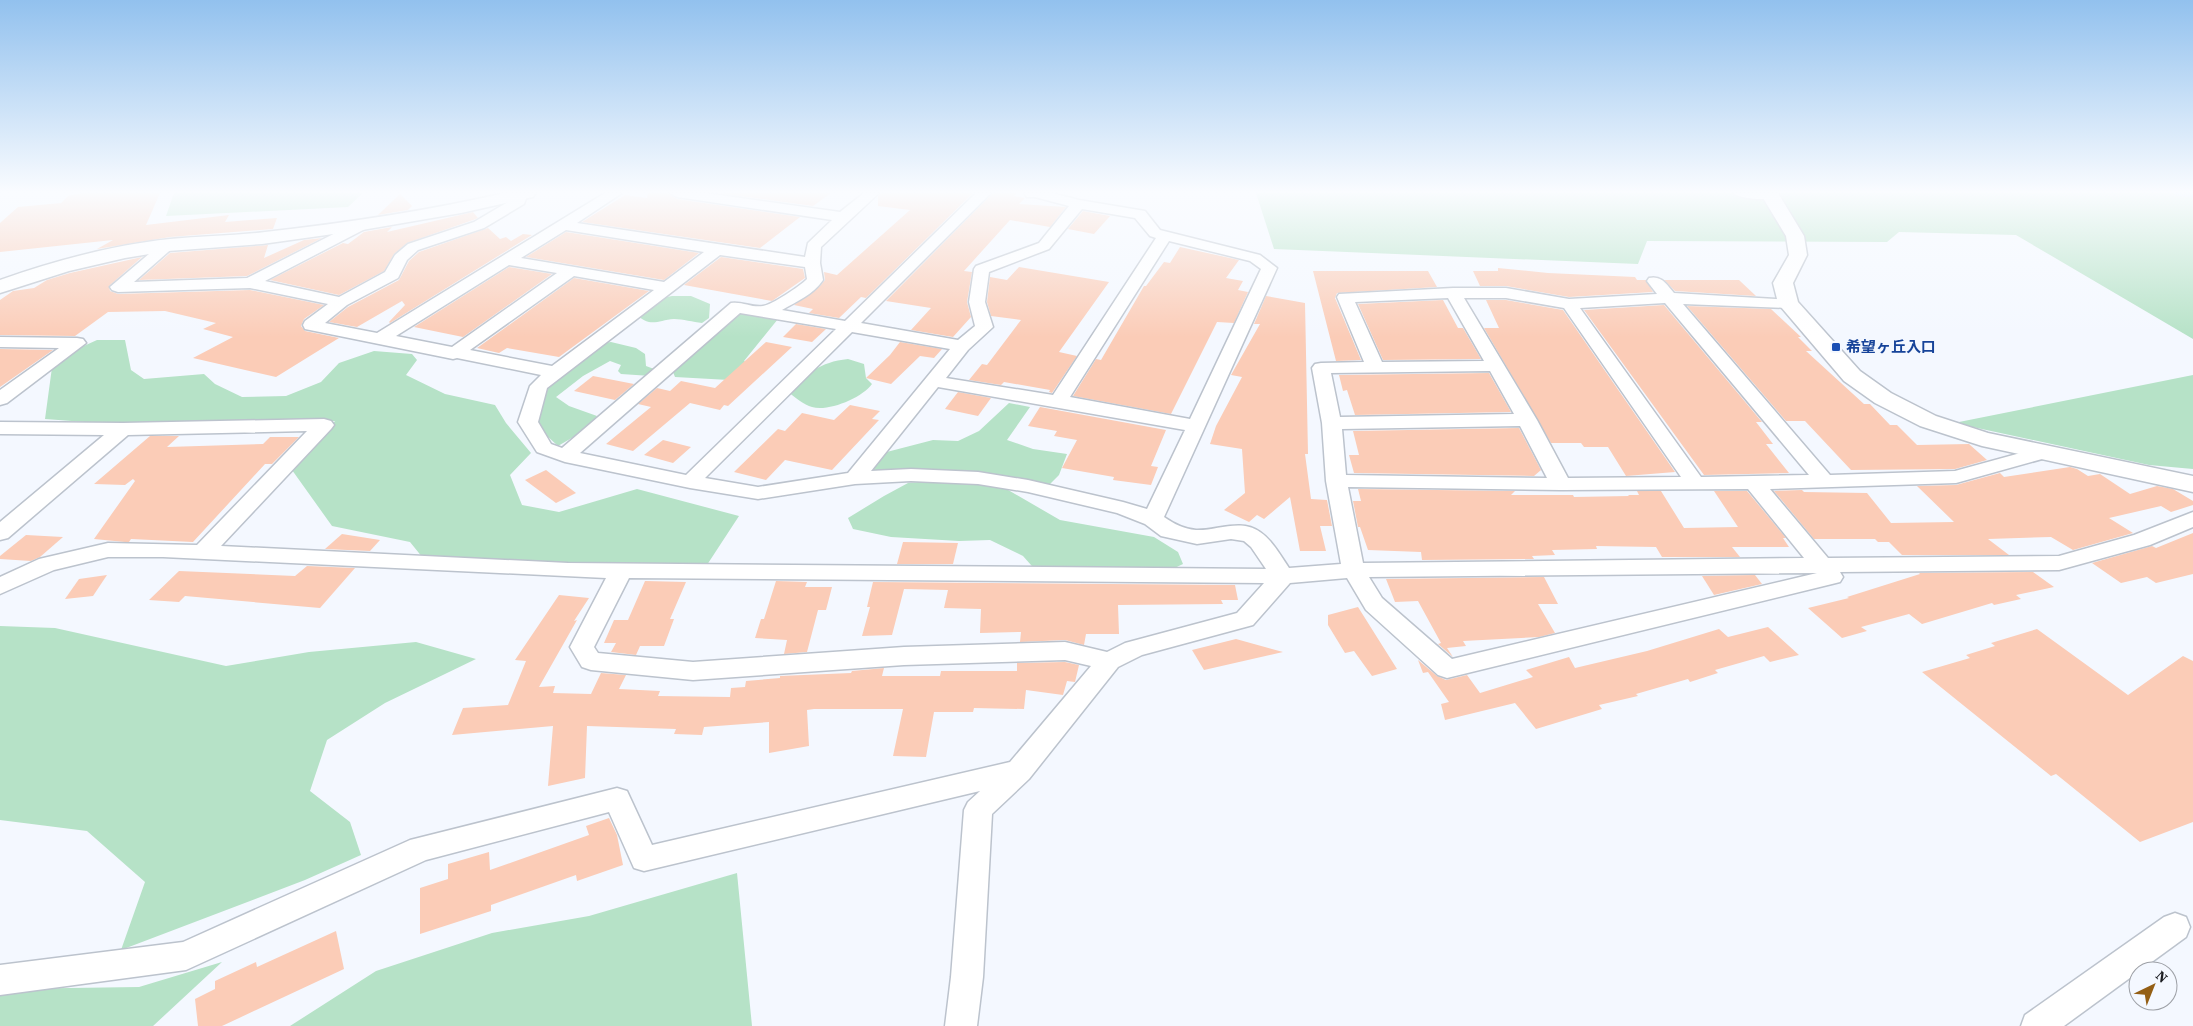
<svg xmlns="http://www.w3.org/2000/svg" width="2193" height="1026" viewBox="0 0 2193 1026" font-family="'Source Serif 4','Noto Sans JP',serif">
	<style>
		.green { fill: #b6e2c7 }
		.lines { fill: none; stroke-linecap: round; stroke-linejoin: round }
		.stream { stroke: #b1d4f6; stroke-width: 5.5 }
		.building { fill: #fbccb7 }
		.minor-casing { stroke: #bcc3cd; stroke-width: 3 }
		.tertiary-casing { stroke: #bcc3cd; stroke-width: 3 }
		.minor { fill: #fff; fill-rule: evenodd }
		.tertiary { fill: #fff; fill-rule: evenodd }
		.transit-dot { fill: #1a4fb4; stroke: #f4f8ff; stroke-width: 2 }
		.labels { text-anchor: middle; stroke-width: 4; stroke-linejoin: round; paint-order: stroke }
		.transit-label { font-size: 15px; font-weight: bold; fill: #164399; stroke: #f4f8ff; text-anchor: start }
	</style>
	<rect width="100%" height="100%" fill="#f4f8ff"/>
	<g class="green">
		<path d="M174,193H363L348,207L166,216Z"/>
		<path d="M1256,193H2179L2193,196V339L2016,235L1899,232L1887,242L1647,241L1638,264L1274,249Z"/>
		<path d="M672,296H691L710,304L709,318L702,323C693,322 683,319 674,319C658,320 651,328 637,315L656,299Z"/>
		<path d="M739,311L778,319L744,361L753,367L729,380L675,377L671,367Z"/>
		<path d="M97,340H125L131,370L144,379L204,374L215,384L242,397L286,396L321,382L339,363L374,351L412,354L417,360L406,375L445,394L495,405L506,423L531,453L510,475L522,505L559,512L637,489L739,516L703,571L427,563L410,542L332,526L292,470L335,421L165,428L45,419L53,360Z"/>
		<path d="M611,342L636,348L645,354L646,366L654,369L651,376L621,374L618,371L621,365L610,361L583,376L556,397L569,406L597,416L587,429L558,446L533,423L532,397L596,344Z"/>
		<path d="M848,359L864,364L866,378L872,384C862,398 828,412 812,407C804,405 795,397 788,392C808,374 819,362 848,359Z"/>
		<path d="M2193,375V469L2149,465L1954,423Z"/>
		<path d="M1009,403L1030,407L1007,440L1033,449L1067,454L1059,475L1044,490L1003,487L1060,520L1154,537L1178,552L1183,564L1158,576L1039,574L1023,556L990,540L959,541L891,537L853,529L848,518L884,496L908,483L938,480L860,472L879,454L933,440L958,441L979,431Z"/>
		<path d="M0,626L55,628L226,666L309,652L416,642L476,659L385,703L327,740L310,791L350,822L361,855L305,880L121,950L145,882L87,831L0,820Z"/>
		<path d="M737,873L752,1026H290L376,971L492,933L589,916Z"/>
		<path d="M222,962L153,1026H0V989L139,987Z"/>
	</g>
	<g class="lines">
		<path class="stream" d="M2177,193L2193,195"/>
	</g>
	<g class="building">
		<path d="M81,193H160L146,225L229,215L225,222L277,218L273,229L170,237L97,249L113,240L0,252V223L18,207L61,203L68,196Z"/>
		<path d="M648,193H668L677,199L800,217L760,248L582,222L625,195L647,198Z"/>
		<path d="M718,193H831L813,206Z"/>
		<path d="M881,193H973L866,298L861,297L839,318L809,313L813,309L794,305L820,286L825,280L824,272L837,275L910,210L878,206V196Z"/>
		<path d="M993,193H1017L1014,196L1025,198L1019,204L1066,207L1050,227L1010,220L964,271L972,272L967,302L971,317L953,337L911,330L931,308L886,301Z"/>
		<path d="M400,194L412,206L408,210L378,215Z"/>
		<path d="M1083,211L1110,216L1094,234L1068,229Z"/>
		<path d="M473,212L478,218L473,220L407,243L394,254L384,271L339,295L270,280L343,243L348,244L364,232L392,227L387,232Z"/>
		<path d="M488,228L500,239L506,237L511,241L523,234L532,235L390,323L389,322L405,305L402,301L357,327L329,322L348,307L399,280L409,261L419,252Z"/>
		<path d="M566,232L699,253L664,280L526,257Z"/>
		<path d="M322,238L247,276L139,280L170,253L268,245L264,258L304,240Z"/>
		<path d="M1180,247L1239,260L1226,278L1243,281L1238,290L1248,292L1234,323L1217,322L1171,414L1073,396L1096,359L1101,360L1144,286H1146L1164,262L1170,263Z"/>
		<path d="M142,257L109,286L110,291L118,294L250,290L324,305L304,319L301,326L305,331L339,338L276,377L193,358L233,337L203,329L216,323L165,311L108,312L75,336L0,335V300L13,291L34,288L47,280L70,273Z"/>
		<path d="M721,257L803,269L805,278L772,301L684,285Z"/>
		<path d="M509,267L552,274L463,337L414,327Z"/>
		<path d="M1019,267L1109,282L1059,352L1077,356L1052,393L1049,392L1050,390L1004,382L1001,385L969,380L982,364L987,365L1021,320L991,316L987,302L990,277L1007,280Z"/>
		<path d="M1498,268L1548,273L1635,277L1637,280H1646L1653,292L1569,297L1506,286H1480L1473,271H1498Z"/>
		<path d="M1313,271H1428L1437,287L1337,293L1335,298L1361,360L1336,361Z"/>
		<path d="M574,278L649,291L559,357L507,348L499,353L477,348Z"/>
		<path d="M1664,280H1739L1756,296L1675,291Z"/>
		<path d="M1266,296L1305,303L1308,454H1305L1311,499L1327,500L1332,526H1320L1326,551H1300L1290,497L1264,519L1257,515L1249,522L1224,510L1245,493L1242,449L1210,444L1216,426L1242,377L1231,375L1260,324H1254Z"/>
		<path d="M1443,300L1458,328H1463L1481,359L1383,360L1358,304Z"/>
		<path d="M1486,300H1506L1563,310L1675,472L1626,476L1608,447H1584L1581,443H1551L1484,328H1499Z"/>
		<path d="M1664,305L1762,422H1756L1773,444H1766L1789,473L1704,475L1584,310Z"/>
		<path d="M1687,306L1771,309L1801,337H1798L1812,351H1806L1864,404H1870L1890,425H1897L1917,445L1969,444L1987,460L1955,469L1851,470L1805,421H1786Z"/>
		<path d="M796,324L826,329L812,342L783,337Z"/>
		<path d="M766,342L792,347L728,406L724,405L720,410L690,403L633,451L606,444L651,407L638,404L657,388L670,391L681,381L715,388Z"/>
		<path d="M900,342L942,349L934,358L920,356L891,384L866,378L890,355Z"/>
		<path d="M0,349L53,350L0,387Z"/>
		<path d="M1489,373L1511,412L1355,415L1347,390L1343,391L1339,375Z"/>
		<path d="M593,376L634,384L615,400L574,391Z"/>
		<path d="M958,392L991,398L978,416L945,409Z"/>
		<path d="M850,405L880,411L872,419L879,420L832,470L785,460L766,480L734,472L778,429L785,431L802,413L834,420Z"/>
		<path d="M1040,407L1166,430L1151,466L1158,467L1151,485L1113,480L1114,477L1062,468L1077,440L1054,436L1057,431L1028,426Z"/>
		<path d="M1519,428L1541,470L1534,476L1354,473L1349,455H1359L1353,431Z"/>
		<path d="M150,436H179L167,447L263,444L270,437H299L272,464H265L193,542L131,539L129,542H125L94,539L135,481L133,479L125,485L94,484Z"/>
		<path d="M663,440L691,447L673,463L644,455Z"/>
		<path d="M2070,467L2077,469L2088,476L2100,474L2130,494L2157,486L2173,489L2193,501V505L2171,512L2161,506L2109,518L2133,533L2073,550L2051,537L1988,539L2009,555H1902L1889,542H1878L1875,539H1814L1774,491L1802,490L1804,492L1867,493L1891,523L1954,522L1917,486L1956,485L2000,473L2004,477Z"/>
		<path d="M546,470L576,493L556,503L525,480Z"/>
		<path d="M1358,489L1515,491L1511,495H1573L1574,497L1629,496L1628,495H1639L1637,491H1661L1684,528L1738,527L1714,491H1747L1786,538H1783L1789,547H1732L1740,557H1662L1656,547L1596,546L1597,549L1552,550L1555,555L1532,556L1534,559L1422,560L1421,552L1368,550L1360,527H1358L1353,501H1361Z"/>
		<path d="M2193,533V574L2156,583L2147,577L2121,583L2092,563L2152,546L2156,548Z"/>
		<path d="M342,534L380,540L370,551L325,549Z"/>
		<path d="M26,535L63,537L40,557L31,561L0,559V556Z"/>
		<path d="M903,542L958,543L953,564H897Z"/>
		<path d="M307,566L355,568L320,608L185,596L179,602L149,600L179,571L295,576Z"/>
		<path d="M2033,572L2054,587L2016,595L2021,599L1994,605L1992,603L1922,624L1909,614L1861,627L1867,631L1842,638L1808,608L1849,598L1847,597L1920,574L1919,573Z"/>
		<path d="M107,575L93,596L65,599L79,579Z"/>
		<path d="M1755,575L1762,584L1714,595L1702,576Z"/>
		<path d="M1544,577L1558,604H1538L1555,633L1539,637L1463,641L1466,646L1447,648L1453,657L1438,644L1441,643L1418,601L1395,602L1386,579Z"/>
		<path d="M645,581L686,582L670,619H674L664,646H640L636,655L611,652L616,643H604L614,620H628Z"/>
		<path d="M776,581L807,582L805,587H832L826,610H818L807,652L784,654L787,640L755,638L761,619H764Z"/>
		<path d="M873,582L1235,585L1238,600H1221L1223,604L1118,605L1119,634H1086L1084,645L1065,640L1020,642L1021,632L980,633L981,609L944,608L948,590L904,589L892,635L862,636L870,607H867Z"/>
		<path d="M559,595L589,598L574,621L577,620L539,687L555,686L553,693L591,694L601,673L626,675L619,689L660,691L658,696L730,697L731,688L745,687L746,681L780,678V676L851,673L852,671L884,668L882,676H940L941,671H1017V663L1065,662L1079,665L1075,682L1067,681L1063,695L1026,690L1024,709L974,708L973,712H934L926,757L893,756L903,709H814L807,710L809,746L769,753V722L704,727L702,735L674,734L676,729L587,726L585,778L548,786L553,726L452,735L463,708L508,705L526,661L515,660Z"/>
		<path d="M1358,607L1397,669L1372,676L1354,651L1345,653L1328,625V615Z"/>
		<path d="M1768,627L1799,655L1770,662L1764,656L1715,670L1718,673L1690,682L1688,679L1636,694L1638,696L1599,705L1602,709L1536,729L1515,703L1445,720L1441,704L1449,702L1428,672L1423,673L1418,660L1437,676L1446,680L1467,675L1480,693L1533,677L1526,670L1569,657L1575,668L1647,651L1719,629L1728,637Z"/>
		<path d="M2037,629L2128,695L2183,656L2193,661V822L2140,842L2056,774L2051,776L1922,672L1970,658L1966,655L1995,646L1991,643Z"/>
		<path d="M1236,639L1283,652L1204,670L1192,650Z"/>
		<path d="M609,818L617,835L623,865L577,881L576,875L491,905V911L420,934V888L448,879V864L489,852L490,870L589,835L586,826Z"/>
		<path d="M336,931L344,969L222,1026H198L195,999L215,989V981L256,962L257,967Z"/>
	</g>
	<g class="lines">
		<g class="minor-casing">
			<g id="minor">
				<path d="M516,193H528L524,204L484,228L418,250L407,260L398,278L347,305L325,323L377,333L605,193H622L577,223L805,257L808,243L832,220L677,197L670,193H705L840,212L864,193H879L821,247L820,263L823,280C813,295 797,301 782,310L845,321L976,193H991L861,323L958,340L975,326L969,302L974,269L976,266L1039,243L1069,206L1031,196L1029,193H1052L1079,200L1145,211L1160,230L1260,255L1277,268L1164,517C1174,524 1184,529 1196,530C1216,531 1241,518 1260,532C1272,540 1281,556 1289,568L1341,564L1326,481L1322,423L1312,368L1315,364L1321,363L1364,362L1337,297L1339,294L1453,288H1506L1569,299L1657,294L1647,281L1649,278C1662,275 1667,285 1674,293L1794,300L1796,303L1794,306L1788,308L1683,304L1830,475L1955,471L2046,446L2053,448L2056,452L2053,456L1956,483L1770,489L1828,558L2059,556L2134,535L2193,512V527L2150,545L2059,570L1840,572L1843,577L1840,582L1832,584L1447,678L1438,675L1366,610L1347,578L1290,583L1253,625L1142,655L1118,667L1029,779L992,814L983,977L977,1026H945L951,977L964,810L968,802L980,791L644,871L634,868L609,812L426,860L186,970L0,995V965L183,942L410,840L617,788L627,791L652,845L1010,762L1091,666L1065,660L904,665L693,680L591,670L582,667L570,647L606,578L163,557H108L54,570L0,594V577L39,559L108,543L197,545L307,431L128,435L8,538L0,540V522L104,435L0,434V422L123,423L324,419L331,421L334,425L331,429L221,546L568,563L1266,569L1251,547L1244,541L1231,539L1197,544L1161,536L1145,524L1117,513L1028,492L978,484L911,481L855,484L758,499L690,488L565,462L537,452L518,422L530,386L541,375L457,358L453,359L305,329L303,325L305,321L328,304L250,288L118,292L112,290L110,287L163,242H173L176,245L134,282L247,278L355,223H365L367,226L365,229L265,281L339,297L385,272L395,255L408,244L474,222L513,199ZM1082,209L1135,218L1150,236L1156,238L1053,395L946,378L968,350L993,327L985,302L989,272L1049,249ZM566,230L704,252L664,282L521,258ZM1169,241L1250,261L1261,269L1190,419L1070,397ZM720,255L805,267L807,279C800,286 772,305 763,306C752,308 742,301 731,303L562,448L551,444L538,422L547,388ZM509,265L557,273L452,347L396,336ZM574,276L654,290L552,366L470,350ZM1448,298L1484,361L1382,362L1355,302ZM1464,298H1506L1564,308L1681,477L1568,478L1537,420ZM1665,303L1809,475L1701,477L1580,308ZM740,313L836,329L686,475L580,453ZM852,332L950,349L848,473L758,487L705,478ZM1490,371L1514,414L1340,417L1331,373ZM938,387L1185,430L1147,509L1123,502L1028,480L978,472L911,469L871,471ZM1520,426L1547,478L1346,475L1342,429ZM1348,487L1561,490L1748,489L1804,558L1363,563ZM1817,573L1452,659L1382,598L1369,577ZM629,578L1264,583L1237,613L1125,643L1107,652L1065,642L904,647L693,662L598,653L594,647Z"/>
				<path d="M1734,193H1775L1776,195C1771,202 1739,199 1734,193Z"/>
				<path d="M0,337L77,338L83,339L86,343L7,403L0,405V390L59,348L0,347Z"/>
				<path d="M2175,913L2186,917L2190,927L2186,937L2064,1026H2021L2025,1015L2164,917Z"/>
			</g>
		</g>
		<g class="tertiary-casing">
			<g id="tertiary">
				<path d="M505,193H536L533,197L461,213L362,230L262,244L168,251L125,258L69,271L0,293V280C54,261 112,245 170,239C201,236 233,236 265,232C345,223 426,211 505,193Z"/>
				<path d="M1024,193H1045L1042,197H1027Z"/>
				<path d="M1760,193H1778L1804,236L1807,255L1793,283L1798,302L1860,371L1891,393L1936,416L1988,433L2193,476V492L1982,446L1920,426L1875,403L1844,381L1781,307L1778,303L1773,283L1789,255L1786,236Z"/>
			</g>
		</g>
		<use href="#minor" class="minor"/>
		<use href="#tertiary" class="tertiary"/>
	</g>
	<linearGradient id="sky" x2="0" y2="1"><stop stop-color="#92c1ee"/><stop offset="0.57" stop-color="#fafcff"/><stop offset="1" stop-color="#fafcff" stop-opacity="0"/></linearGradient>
	<rect width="2193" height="337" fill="url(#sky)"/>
	<rect class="transit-dot" x="1831" y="342" width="10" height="10" rx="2.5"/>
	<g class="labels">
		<g class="transit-label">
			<text x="1846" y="352">希望ヶ丘入口</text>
		</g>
	</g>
	<g transform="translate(2153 986) rotate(43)"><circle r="24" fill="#f4f8ff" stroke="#9da0a6"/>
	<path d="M0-4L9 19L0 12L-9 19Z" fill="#945f15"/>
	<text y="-8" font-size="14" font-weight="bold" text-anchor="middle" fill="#1a1c20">N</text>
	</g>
</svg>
